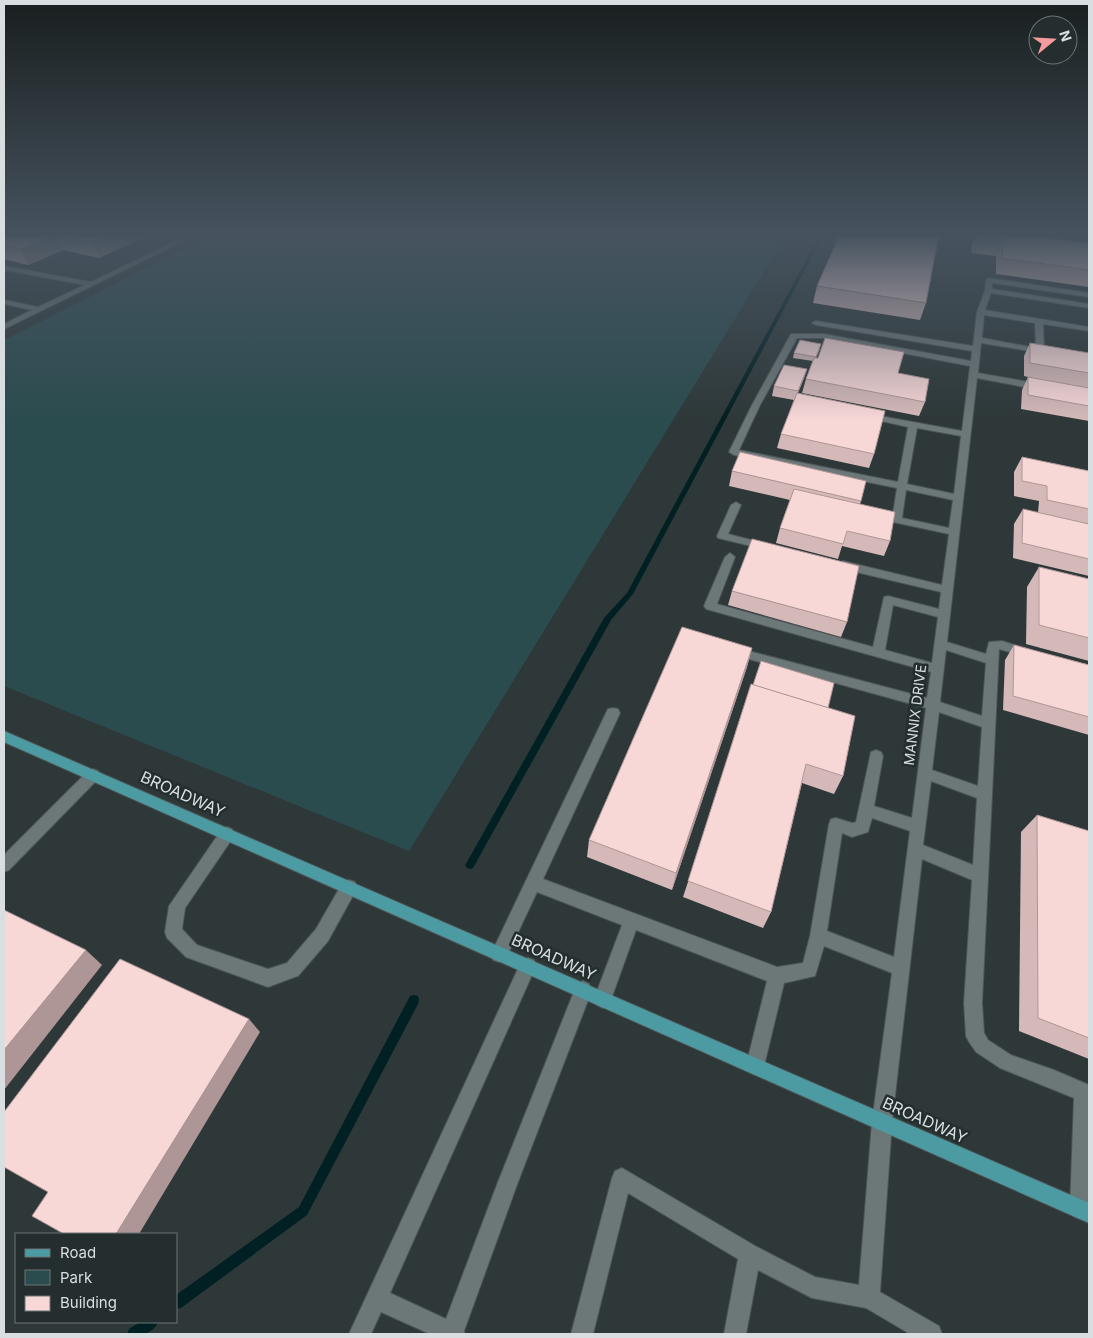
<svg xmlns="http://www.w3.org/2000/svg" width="1093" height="1338" viewBox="0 0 1093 1338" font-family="Inter,sans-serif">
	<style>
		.green { fill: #2b4c4f }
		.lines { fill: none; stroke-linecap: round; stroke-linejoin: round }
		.stream { fill: #012023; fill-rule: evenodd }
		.minor-casing { stroke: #4d5556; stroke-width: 2 }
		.major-casing { stroke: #4d5556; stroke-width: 2 }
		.minor { fill: #6c7778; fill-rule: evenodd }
		.major { fill: #4d9ba2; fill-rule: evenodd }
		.wall { fill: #d5b9b9 }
		.shaded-wall { fill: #ae9696 }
		.building { fill: #f8d7d7; stroke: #ae9696 }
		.labels { text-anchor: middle; stroke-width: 5; stroke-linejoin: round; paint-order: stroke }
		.street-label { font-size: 14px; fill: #d9dfe0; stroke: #242e2e }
		.near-street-label { font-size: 16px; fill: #d9dfe0; stroke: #242e2e }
	</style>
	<rect width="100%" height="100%" fill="#2e3839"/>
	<path class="green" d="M215,234H787L409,851L4,686V340Z"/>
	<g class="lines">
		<g class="stream">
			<path d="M820,234H824L633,594L611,620L473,868L470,869L467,868L465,865L467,862L604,618L627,593Z"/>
			<path d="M414,995L418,996L419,1000L418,1004L307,1215L181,1308L176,1309V1295L299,1207L410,996Z"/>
			<path d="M140,1322H158C152,1336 140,1334 127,1334L129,1329Z"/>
		</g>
		<g class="minor-casing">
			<g id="minor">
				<path d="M190,234H198L4,329V324L32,310L4,304V300L38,307L85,285L4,270V266L91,282Z"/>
				<path d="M989,278L1089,293V297L992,283V289L1089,304V308L991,293L985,310L1089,327V331L1043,324L1044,349L1046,351L1042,353L981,343L978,373L1040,384L1044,387L1040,390L977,378L947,642L986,654L989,642L1002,641L1031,650L1033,653L1027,657L999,649L982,1003L984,1033L988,1040L1011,1055L1054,1070L1089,1085V1211L1087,1216L1080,1219L1073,1216L1070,1209L1074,1098L1000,1068L976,1052L969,1042L966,1036L964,1003L972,880L922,859L892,1122L880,1292L939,1326L942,1334H910L866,1308L812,1298L758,1270L746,1334H724L738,1259L628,1193L593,1334H571L612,1178L615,1171L622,1168L757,1247L815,1277L859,1285L872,1122L892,973L824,946L815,976L784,983L764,1066L761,1072L755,1075L749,1072L746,1066L767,981L636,930L609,1005L603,1008L597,1005L594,999L622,925L537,892L505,960L499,962L493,960L491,954L606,713L608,709L613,708L618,709L620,713L543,879L777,967L803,963L810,936L829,824L831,819L836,818L852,823L856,822L871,752L876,750L881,752L883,756L874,806L912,818L926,708L734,655L728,651L734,647L927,698L931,672L706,609L704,606L725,557L730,553L735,557L717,604L873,647L884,597L888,596L939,609L941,592L843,569L838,565L843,561L942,585L949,534L893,522L892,520L897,488L734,455L729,452L752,405L791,334H824L971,361L972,351L816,325L812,323L816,321L973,346L977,312L985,291L986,280ZM984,315L1035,323L1036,348L982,338ZM797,338H824L970,366L962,431L864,413V417L908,427L898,482L739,450L760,405ZM917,428L961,436L954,494L907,484ZM906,490L953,500L949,528L902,518ZM893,605L938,617L932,663L885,650ZM946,650L986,663L982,716L940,702ZM939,712L982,727L978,786L932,770ZM931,781L977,798L973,865L923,845ZM872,818L910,831L894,957L827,931L842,833L852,837L868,832Z"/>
				<path d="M736,502L741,505L728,534L771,545L772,547L771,549L767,550L718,538L717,536L731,505Z"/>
				<path d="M93,769L98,771L100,775L98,779L9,870L4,872V855L88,771Z"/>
				<path d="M227,827L232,829L234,834L232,839L185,908L182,929L197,945L268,969L287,963L316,929L343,882L349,880L355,882L357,887L355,892L328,941L298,976L292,978L268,987L186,957L167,938L165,932L169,906L222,829Z"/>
				<path d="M528,958L534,960L536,966L390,1293L446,1319L498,1182L577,984L583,981L589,984L592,990L518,1182L464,1331L465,1334H430L381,1312L371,1334H349L522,960Z"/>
			</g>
		</g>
		<g class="major-casing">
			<path id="major" d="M4,731L1089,1203V1223L4,742Z"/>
		</g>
		<use href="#minor" class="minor"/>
		<use href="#major" class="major"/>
	</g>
	<g class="wall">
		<path d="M4,234H143L144,237L99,258L63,250L28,265L4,259Z"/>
		<path d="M976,234H1019L1089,243V287L996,274V256L971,253L972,244Z"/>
		<path d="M817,286L926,303L920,320L813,303Z"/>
		<path d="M1030,343L1089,353V421L1021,409L1022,390L1028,377L1024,376V356Z"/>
		<path d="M820,349L816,358L898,373L925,402L919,416L802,393L806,379L813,361L793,358L794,353Z"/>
		<path d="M807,369L804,378L798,393L874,454L869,468L777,448L781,434L794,400L772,396L774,386Z"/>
		<path d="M1022,457L1089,471V576L1013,558L1014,524L1023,509L1038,513L1039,501L1014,496V472Z"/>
		<path d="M732,471L861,501L860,504L890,541L884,556L842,546L838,559L776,543L780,528L790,500L729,486Z"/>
		<path d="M1039,567L1089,579V661L1026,644L1027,587Z"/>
		<path d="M732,591L847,622L841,637L728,605Z"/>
		<path d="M1014,645L1089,665V735L1003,710L1005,660Z"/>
		<path d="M752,648L747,667L672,890L587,857L589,840Z"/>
		<path d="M753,685L828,708L843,776L834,794L802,783L771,912L763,928L683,897Z"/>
		<path d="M1037,815L1089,831V1059L1019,1031L1021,832Z"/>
	</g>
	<g class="shaded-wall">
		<path d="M111,234H143L144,237L99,258L92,242Z"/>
		<path d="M56,235L63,250L28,265L20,249Z"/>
		<path d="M807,369L804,378L795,400L798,391Z"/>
		<path d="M752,648L747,667L672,890L676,873Z"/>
		<path d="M86,950L102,965L4,1090V1050Z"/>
		<path d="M249,1019L260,1032L139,1234H116Z"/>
	</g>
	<g class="building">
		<path d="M4,234H111L92,242L56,235L20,249L4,246Z"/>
		<path d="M840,234H939L926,303L817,286Z"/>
		<path d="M978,234H1019L1089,243V270L1002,258L1003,240L977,237Z"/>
		<path d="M825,338L904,352L898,373L929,379L925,402L806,379L814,358H818Z"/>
		<path d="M800,340L821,344L816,357L794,353Z"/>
		<path d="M1030,343L1089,353V373L1030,363Z"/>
		<path d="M784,365L807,369L798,391L774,386Z"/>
		<path d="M1028,377L1089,388V406L1028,395Z"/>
		<path d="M797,393L885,411L874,454L781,434Z"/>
		<path d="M740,452L866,481L861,501L732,471Z"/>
		<path d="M1022,457L1089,471V509L1047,500V486L1022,481Z"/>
		<path d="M794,489L895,512L890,541L847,531L843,544L780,528Z"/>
		<path d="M1023,509L1089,524V559L1022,543Z"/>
		<path d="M752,539L859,566L847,622L732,591Z"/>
		<path d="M1039,567L1089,579V638L1039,625Z"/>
		<path d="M682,627L752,648L676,873L589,840Z"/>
		<path d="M1014,645L1089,665V717L1013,696Z"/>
		<path d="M761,661L834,683L828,708L753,685Z"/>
		<path d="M751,684L855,716L843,776L806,764L771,912L688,881Z"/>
		<path d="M1037,815L1089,831V1038L1038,1018Z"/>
		<path d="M4,910L86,950L4,1050Z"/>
		<path d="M120,959L249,1019L116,1234H64L32,1216L48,1192L4,1167V1112Z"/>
	</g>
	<linearGradient id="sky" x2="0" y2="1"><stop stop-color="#191f1f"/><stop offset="0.56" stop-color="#46535f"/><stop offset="1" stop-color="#46535f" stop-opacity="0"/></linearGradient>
	<rect width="1093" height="421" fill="url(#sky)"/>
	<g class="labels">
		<g class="street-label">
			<text transform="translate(915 715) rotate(-83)" y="5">MANNIX DRIVE</text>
		</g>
		<g class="near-street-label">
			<text transform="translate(183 794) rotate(24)" y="6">BROADWAY</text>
			<text transform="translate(554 957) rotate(24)" y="6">BROADWAY</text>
			<text transform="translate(925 1120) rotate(24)" y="6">BROADWAY</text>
		</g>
	</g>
	<rect width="1093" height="1338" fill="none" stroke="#d9dfe0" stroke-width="10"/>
	<rect x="15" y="1233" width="162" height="90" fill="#242e2e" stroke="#6c7575"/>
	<rect x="25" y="1249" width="25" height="8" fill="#4d9ba2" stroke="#6c7575"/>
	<text x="60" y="1258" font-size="15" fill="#d9dfe0">Road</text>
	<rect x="25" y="1270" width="25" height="15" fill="#2b4c4f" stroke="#6c7575"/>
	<text x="60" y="1283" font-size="15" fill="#d9dfe0">Park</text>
	<rect x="25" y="1296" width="25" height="15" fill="#f8d7d7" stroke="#6c7575"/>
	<text x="60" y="1308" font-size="15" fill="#d9dfe0">Building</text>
	<g transform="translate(1053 40) rotate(72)"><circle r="24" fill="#242e2e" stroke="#6c7575"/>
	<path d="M0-4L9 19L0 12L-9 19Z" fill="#f59b9e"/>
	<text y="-8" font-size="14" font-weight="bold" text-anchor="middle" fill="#d9dfe0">N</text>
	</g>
</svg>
